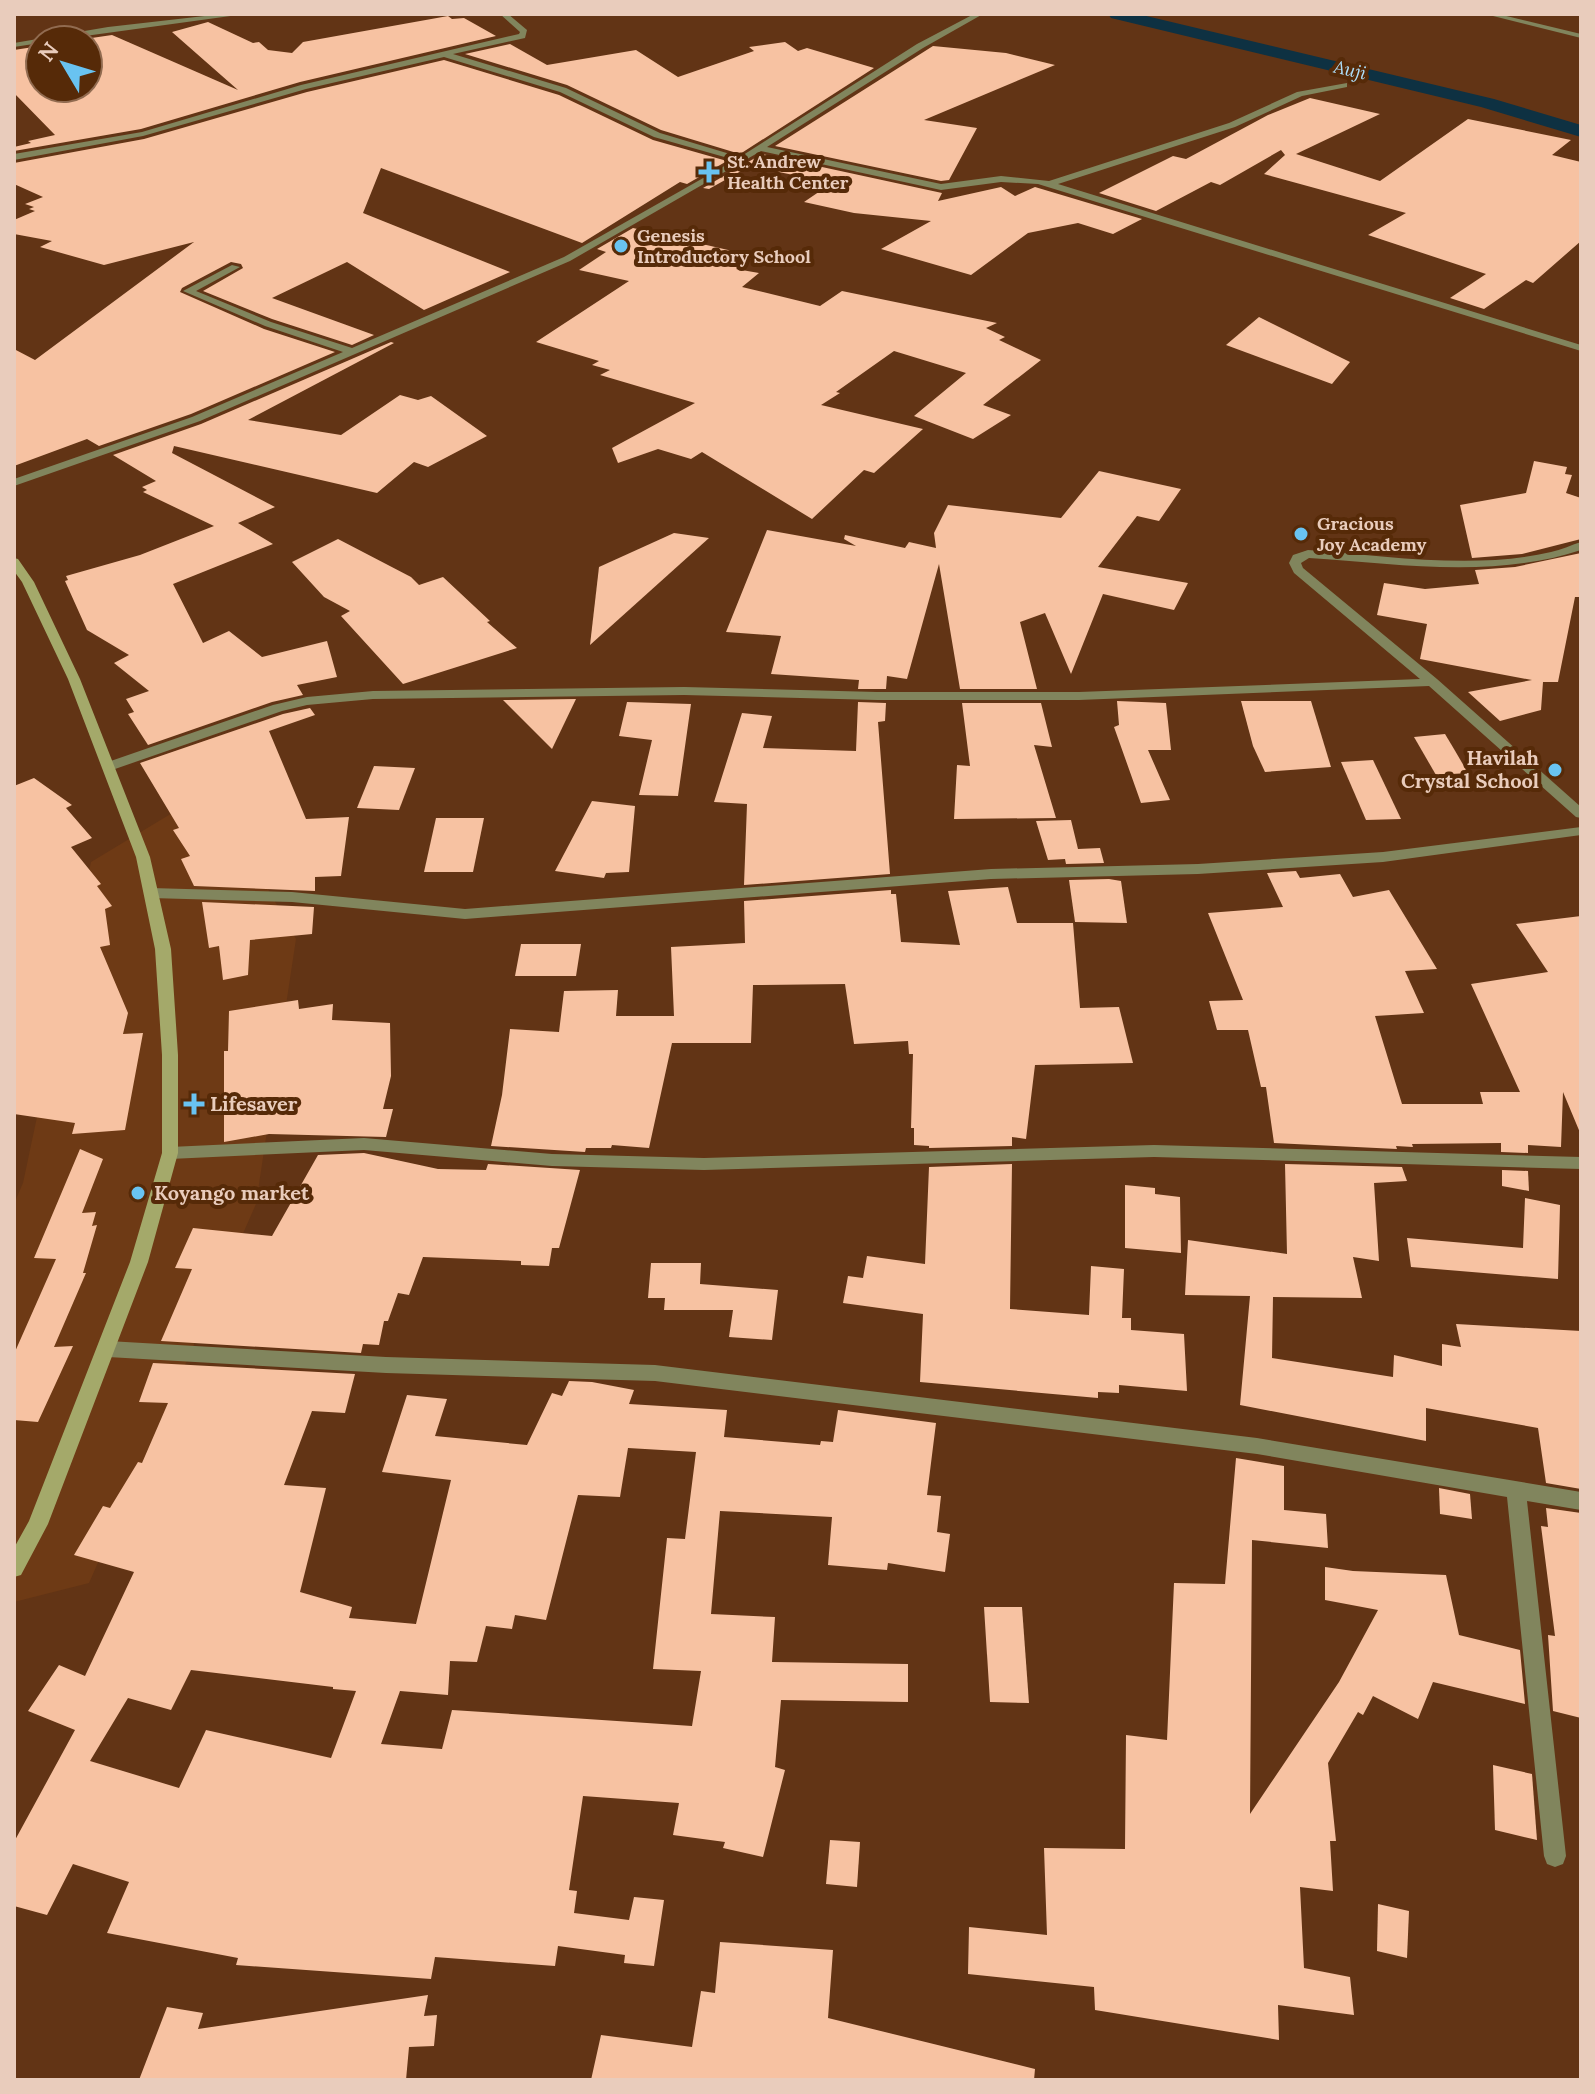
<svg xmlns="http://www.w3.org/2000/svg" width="1595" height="2094" viewBox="0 0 1595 2094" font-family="Lora,serif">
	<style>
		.built { fill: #6e3a15 }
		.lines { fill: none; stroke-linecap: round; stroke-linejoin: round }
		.canal { fill: #0e3142; fill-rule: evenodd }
		.building { fill: #f7c2a2; fill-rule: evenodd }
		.street { fill: #81855d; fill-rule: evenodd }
		.secondary { fill: #a4a96a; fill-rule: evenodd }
		.poi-dot { fill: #69c3f1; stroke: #562a08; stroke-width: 3 }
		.labels { text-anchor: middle; stroke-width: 8; stroke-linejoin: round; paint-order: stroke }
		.far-water-label { font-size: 18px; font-style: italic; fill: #adddf8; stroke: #562a08 }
		.far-poi-label { font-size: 18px; font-weight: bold; fill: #e9ccbc; stroke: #562a08; text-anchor: start }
		.poi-label { font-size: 20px; font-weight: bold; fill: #e9ccbc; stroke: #562a08; text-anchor: start }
	</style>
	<rect width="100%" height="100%" fill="#623415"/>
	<path class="built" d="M212,789L296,939L256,1204L89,1583L14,1602V1204L23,1183L91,862Z"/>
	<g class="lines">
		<path class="canal" d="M1108,14H1138L1494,99L1581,125V137L1481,107L1111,18Z"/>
	</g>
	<g class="building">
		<path d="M448,16L452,19L464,18L496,36L300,82L141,129L14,151V147L31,143L28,141L55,135L14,93V50L40,46V88H88V40H78L112,35L238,90L172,32L208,22L253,43L259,42L268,50L292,53L303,42Z"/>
		<path d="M785,42L798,51L807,48L874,68L740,154L661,130L567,85L465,54L510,44L547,65L636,50L678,77L754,51L749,47Z"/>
		<path d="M933,46L1006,53L1055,65L924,120L977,128L949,180L941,181L775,146Z"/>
		<path d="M444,60L559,95L653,140L727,161L687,184L680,182L582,243L381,168L363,213L510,272L424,310L347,262L272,298L374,335L352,345L272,319L203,291L243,268L241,264L231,262L182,288L180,292L264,329L335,352L191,414L99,446L87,439L14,466V349L35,360L194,242L104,265L40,247L52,241L14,234V220L35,211L29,209L34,207L25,204L43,197L14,184V163L144,139L307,92Z"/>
		<path d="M1310,98L1380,114L1296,154L1380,181L1468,119L1571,140L1552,155L1581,162V241L1533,283L1526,280L1484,309L1450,298L1486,274L1368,235L1406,213L1264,174L1285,155L1281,150L1220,185L1211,182L1156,211L1099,193L1173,156L1186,159L1268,115Z"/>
		<path d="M762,154L942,193L938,201L1001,187L1015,196L1035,187L1142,219L1113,234L1078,223L1028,233L971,275L881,249L931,221L854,213L804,202L832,183L750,166L709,189L703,188Z"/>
		<path d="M633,228L754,256L736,269L759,273L742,287L820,306L842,291L997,323L986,328L1005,337L999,340L1041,360L983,405L1011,415L973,439L914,416L966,373L894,351L836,392L840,393L821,405L923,429L874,473L864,470L812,519L702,452L691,459L658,449L618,463L612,448L695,403L600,375L610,370L592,365L599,361L536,342L629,281L579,270L606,252L597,249Z"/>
		<path d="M1259,317L1350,362L1332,384L1226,345Z"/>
		<path d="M391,342L394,343L248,420L341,435L400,395L418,400L431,396L487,436L428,467L414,462L377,493L174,446L172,453L275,507L238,523L273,544L173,584L203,643L229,631L262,657L327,641L337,677L297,685L303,695L272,702L148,745L128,714L134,712L126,699L149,691L114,663L129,655L87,630L65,581L68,580L66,576L140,555L214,526L143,492L147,490L142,487L156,481L113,455L201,424Z"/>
		<path d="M1534,461L1567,467L1565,474L1572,475L1566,493L1581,498V539L1522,554L1472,558L1460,505L1526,493Z"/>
		<path d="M1099,471L1181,489L1159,521L1137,516L1098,567L1188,583L1174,610L1103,594L1071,674L1045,613L1020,622L1037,689H960L939,564L907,679L887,676L886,689H858L859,680L771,674L781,636L726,632L767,530L856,546L844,539L845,535L905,548L909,542L936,548L934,533L948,505L1061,518Z"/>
		<path d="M674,533L709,538L590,645L599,567Z"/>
		<path d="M338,539L411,577L419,585L443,577L490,621L487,622L517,648L403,684L341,616L350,611L324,597L292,562Z"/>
		<path d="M1581,553V597H1575L1558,682H1543L1541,710L1500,721L1468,692L1532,680L1420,659L1427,624L1377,615L1384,583L1425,589L1479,584L1475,570L1515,567Z"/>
		<path d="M576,699L552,749L503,700Z"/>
		<path d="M1117,701L1166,703L1171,750H1148L1170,800L1141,803L1114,727L1119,725Z"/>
		<path d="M1241,701H1311L1331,767L1265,772L1253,746Z"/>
		<path d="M627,702L691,704L678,796L639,795L652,740L619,736Z"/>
		<path d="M858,702L886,703L885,721L878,722L890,874L744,885L747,804L714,802L742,713L772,716L763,748L856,751Z"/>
		<path d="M962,703H1041L1052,747L1034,745L1056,818L954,819L957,765L970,766Z"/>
		<path d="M310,708L315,715L269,731L306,819L349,817L341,876L315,877V891L194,886L181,859L190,856L173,830L179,828L140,763L283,714Z"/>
		<path d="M1445,734L1454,749L1468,773L1436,775L1414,737Z"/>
		<path d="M1373,760L1401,819L1366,820L1341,762Z"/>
		<path d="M374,766L415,768L399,810L357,808Z"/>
		<path d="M34,778L72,805L66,808L92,838L71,847L101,884L97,886L112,906L105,909L110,945L100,947L128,1013L123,1034L143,1033L125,1130L72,1134L75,1123L14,1114V786Z"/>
		<path d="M592,801L635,806L629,872L606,873L604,878L555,871Z"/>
		<path d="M436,818H484L473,872H424Z"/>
		<path d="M1071,820L1078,849L1100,848L1104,863L1066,864L1065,859L1048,860L1036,821Z"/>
		<path d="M1296,871L1300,878L1340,874L1353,897L1389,890L1437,969L1405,971L1424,1013L1375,1016L1402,1104H1483L1480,1092H1520L1471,984L1548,972L1516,924L1581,916V1135L1563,1092L1561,1147L1528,1145V1153L1501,1152V1143L1412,1144L1413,1147L1396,1146L1397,1149L1274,1143L1266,1087H1261L1248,1030H1217L1209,1001L1243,1000L1208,913L1283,907L1267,873Z"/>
		<path d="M1109,879L1121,881L1127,923L1075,922L1069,880Z"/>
		<path d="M1008,887L1017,923H1073L1080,1008L1119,1007L1133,1063L1035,1065L1026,1139L1012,1137V1146L929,1148V1146L914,1145V1128H911L913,1054H909L908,1041L854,1044L845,984L753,985L751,1043H672L649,1148L612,1145L611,1148H586L585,1152L491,1146L502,1095L510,1029L559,1032L564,991L618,990L616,1016H674L671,947L745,943L744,901L891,890V894H896L901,942L960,945L948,891Z"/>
		<path d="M202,902L314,907L312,934L250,940L248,975L223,980L219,946L209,948Z"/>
		<path d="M521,944H581L576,976H515Z"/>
		<path d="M298,1000L299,1009L333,1004L332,1020L390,1023L391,1076L383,1109H393L386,1137L269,1134L224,1142V1051H228L229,1011Z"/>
		<path d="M80,1149L103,1159L82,1213L96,1212L92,1226L97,1225L83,1273H86L54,1347L73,1346L38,1422L14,1420V1354L56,1259L34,1258Z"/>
		<path d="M364,1153L438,1169L486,1170L488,1164L580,1170L559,1248H552L549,1266L521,1265V1261L423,1257L409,1295L398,1293L388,1321H384L379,1345L363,1344L361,1353L161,1341L192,1269L175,1268L193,1228L272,1236L318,1155Z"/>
		<path d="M1012,1164L1010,1309L1089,1315L1091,1266L1124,1269L1122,1318H1131V1330L1184,1334L1187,1391L1119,1385V1393L1098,1392V1398L920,1382L923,1314L843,1303L848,1276L863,1278L867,1256L925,1264L929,1167Z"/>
		<path d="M1285,1164L1402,1167L1407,1181L1374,1183L1379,1261L1353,1257L1362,1298L1273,1297L1272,1358L1393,1377L1394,1355L1442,1366V1344L1461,1347L1456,1324L1581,1331V1489L1546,1483L1538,1428L1426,1408V1441L1240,1405L1250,1296L1185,1295L1188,1240L1287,1254Z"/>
		<path d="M1502,1170L1528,1171L1529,1191L1502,1186Z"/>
		<path d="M1125,1185L1155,1188V1194L1180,1197L1181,1253L1125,1248Z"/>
		<path d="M1525,1198L1560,1205L1558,1279L1411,1267L1407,1238L1523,1248Z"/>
		<path d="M651,1263H701L700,1284L778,1290L772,1340L729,1337L733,1310H664L665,1298H648Z"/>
		<path d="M153,1363L355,1374L345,1413L312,1411L284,1485L326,1488L300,1592L352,1607L349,1618L416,1624L451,1480L382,1472L407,1395L447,1399L435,1436L527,1445L552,1393L562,1396L569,1381L592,1382L634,1390L629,1404L727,1410L724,1437L820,1445L821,1441L833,1442L838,1410L936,1423L927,1495L941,1496L937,1532L950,1534L945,1572L888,1563L887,1570L828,1565L832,1517L720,1511L711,1614L775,1617L772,1662L908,1664V1702L781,1700L775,1767L785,1770L763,1857L723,1848L725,1842L673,1835L679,1803L583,1796L569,1890L577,1891L574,1913L629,1920L634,1897L664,1900L654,1966L624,1963L625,1955L558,1946L555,1966L435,1957L431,1979L236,1965L238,1958L107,1933L129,1882L73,1864L47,1915L14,1906V1842L75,1730L28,1711L59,1665L85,1676L134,1572L74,1555L103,1506L110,1508L138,1462L142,1463L168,1403L139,1402ZM628,1448L696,1452L685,1539L667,1538L653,1669L701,1671L692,1726L452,1710L442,1749L381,1744L400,1691L448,1695L450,1661L477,1662L486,1626L512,1629L515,1615L546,1620L578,1495L620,1497ZM191,1670L333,1687V1689L356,1691L331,1758L206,1730L179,1788L90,1761L128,1698L171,1710Z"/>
		<path d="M1236,1458L1284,1466V1510L1326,1514L1328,1548L1252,1540L1250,1814L1339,1682L1378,1610L1325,1600V1567L1353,1571L1446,1575L1459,1635L1520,1650L1525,1704L1433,1682L1418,1719L1373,1696L1363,1715L1358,1712L1328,1763L1336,1841H1330L1333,1891L1300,1887L1304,1968L1350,1977L1354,2015L1278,2005L1279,2040L1095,2010L1094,1987L968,1974L969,1927L1047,1935L1044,1848L1125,1849L1126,1735L1167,1740L1174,1583L1225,1584Z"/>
		<path d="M1439,1488L1470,1494L1472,1519L1440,1514Z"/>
		<path d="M1546,1508L1581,1513V1718L1553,1711L1548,1635L1555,1636L1541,1526L1548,1527Z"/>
		<path d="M984,1607H1022L1029,1703L990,1702Z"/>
		<path d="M1493,1765L1532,1774L1537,1840L1495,1830Z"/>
		<path d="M830,1840L860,1842L857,1887L826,1884Z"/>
		<path d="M1378,1904L1409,1911L1407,1958L1377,1951Z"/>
		<path d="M720,1942L833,1950L828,2018L1035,2069L1034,2080H591L601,2035L692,2047L701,1991L715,1993Z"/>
		<path d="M428,1995L424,2016L437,2015L434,2046L409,2047L406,2080H139L167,2007L203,2013L198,2029Z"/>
	</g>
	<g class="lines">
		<g class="street">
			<path d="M222,14H245L56,40H40V43L14,47V43L108,27Z"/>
			<path d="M500,14H508L527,30L525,38L453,54L566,88L660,133L740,157L917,44L974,14H983L923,48L767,147L941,184L1001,176L1049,181L1229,123L1297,92L1347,83V87L1302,96L1235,127L1058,184L1581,345V351L1038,184L1001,182L941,190L761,151L570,261L200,421L14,486V479L192,417L343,352L265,326L183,291L232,265L240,267L196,291L271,322L352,348L564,257L735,160L654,137L560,92L444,57L306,89L143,136L14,160V154L142,132L301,85L519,34L520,32Z"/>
			<path d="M1485,14H1498L1581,34V38Z"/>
			<path d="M1581,542V550C1494,579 1399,564 1309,558L1301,563L1303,568L1437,679L1581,807V818L1576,817L1429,686L1079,700H877L684,695L373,699L307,705L282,711L115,769H105L103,766L105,763L273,705L307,697L373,691L684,687L877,692H1079L1420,679L1294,573L1289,563L1293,555L1308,550C1385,556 1476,570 1551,552C1561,550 1571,545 1581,542Z"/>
			<path d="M1581,827V835L1383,862L1198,874L991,879L465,919L292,902L151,898L144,893L151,888L292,892L465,909L991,869L1198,864L1383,852Z"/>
			<path d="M364,1138L552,1154L704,1158L1154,1145L1581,1157V1169L1154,1157L704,1170L552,1166L364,1150L170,1159L164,1157L162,1153L164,1149L170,1147Z"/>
			<path d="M108,1341L386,1357L655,1365L1257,1438L1581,1492V1510L1527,1501L1566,1856L1563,1864L1555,1867L1547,1864L1544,1856L1507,1497L1257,1454L655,1381L386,1373L108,1357L101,1354L99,1349L101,1344Z"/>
		</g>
		<path class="secondary" d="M14,558L18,559L34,582L80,679L150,857L171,949L178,1055V1153L148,1262L48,1524L21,1575L14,1577V1548L29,1521L130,1262L162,1153V1055L155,949L136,857L68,679L22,582L14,571Z"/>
	</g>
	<g class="poi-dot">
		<path d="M705 160h8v8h8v8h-8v8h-8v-8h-8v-8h8z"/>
		<circle cx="621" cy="246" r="8"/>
		<circle cx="1301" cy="534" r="8"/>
		<circle cx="1555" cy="770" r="8"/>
		<path d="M190 1092h8v8h8v8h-8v8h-8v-8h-8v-8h8z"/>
		<circle cx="138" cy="1193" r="8"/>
	</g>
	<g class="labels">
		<g class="far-water-label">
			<text transform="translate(1350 70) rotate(13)" y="6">Auji</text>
		</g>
		<g class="far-poi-label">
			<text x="727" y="168">St. Andrew<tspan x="727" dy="21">Health Center</tspan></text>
			<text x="637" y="242">Genesis<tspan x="637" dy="21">Introductory School</tspan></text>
			<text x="1317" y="530">Gracious<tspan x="1317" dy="21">Joy Academy</tspan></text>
		</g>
		<g class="poi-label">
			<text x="1539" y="765" text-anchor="end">Havilah<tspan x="1539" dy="23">Crystal School</tspan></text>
			<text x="210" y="1111">Lifesaver</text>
			<text x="154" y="1200">Koyango market</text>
		</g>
	</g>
	<rect width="1595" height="2094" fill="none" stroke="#e9ccbc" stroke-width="32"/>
	<g transform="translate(64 64) rotate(308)"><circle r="38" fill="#562a08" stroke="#916b50" stroke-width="2"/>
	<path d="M0-6L14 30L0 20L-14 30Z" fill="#69c3f1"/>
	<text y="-12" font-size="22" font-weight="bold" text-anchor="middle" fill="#e9ccbc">N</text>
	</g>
</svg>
